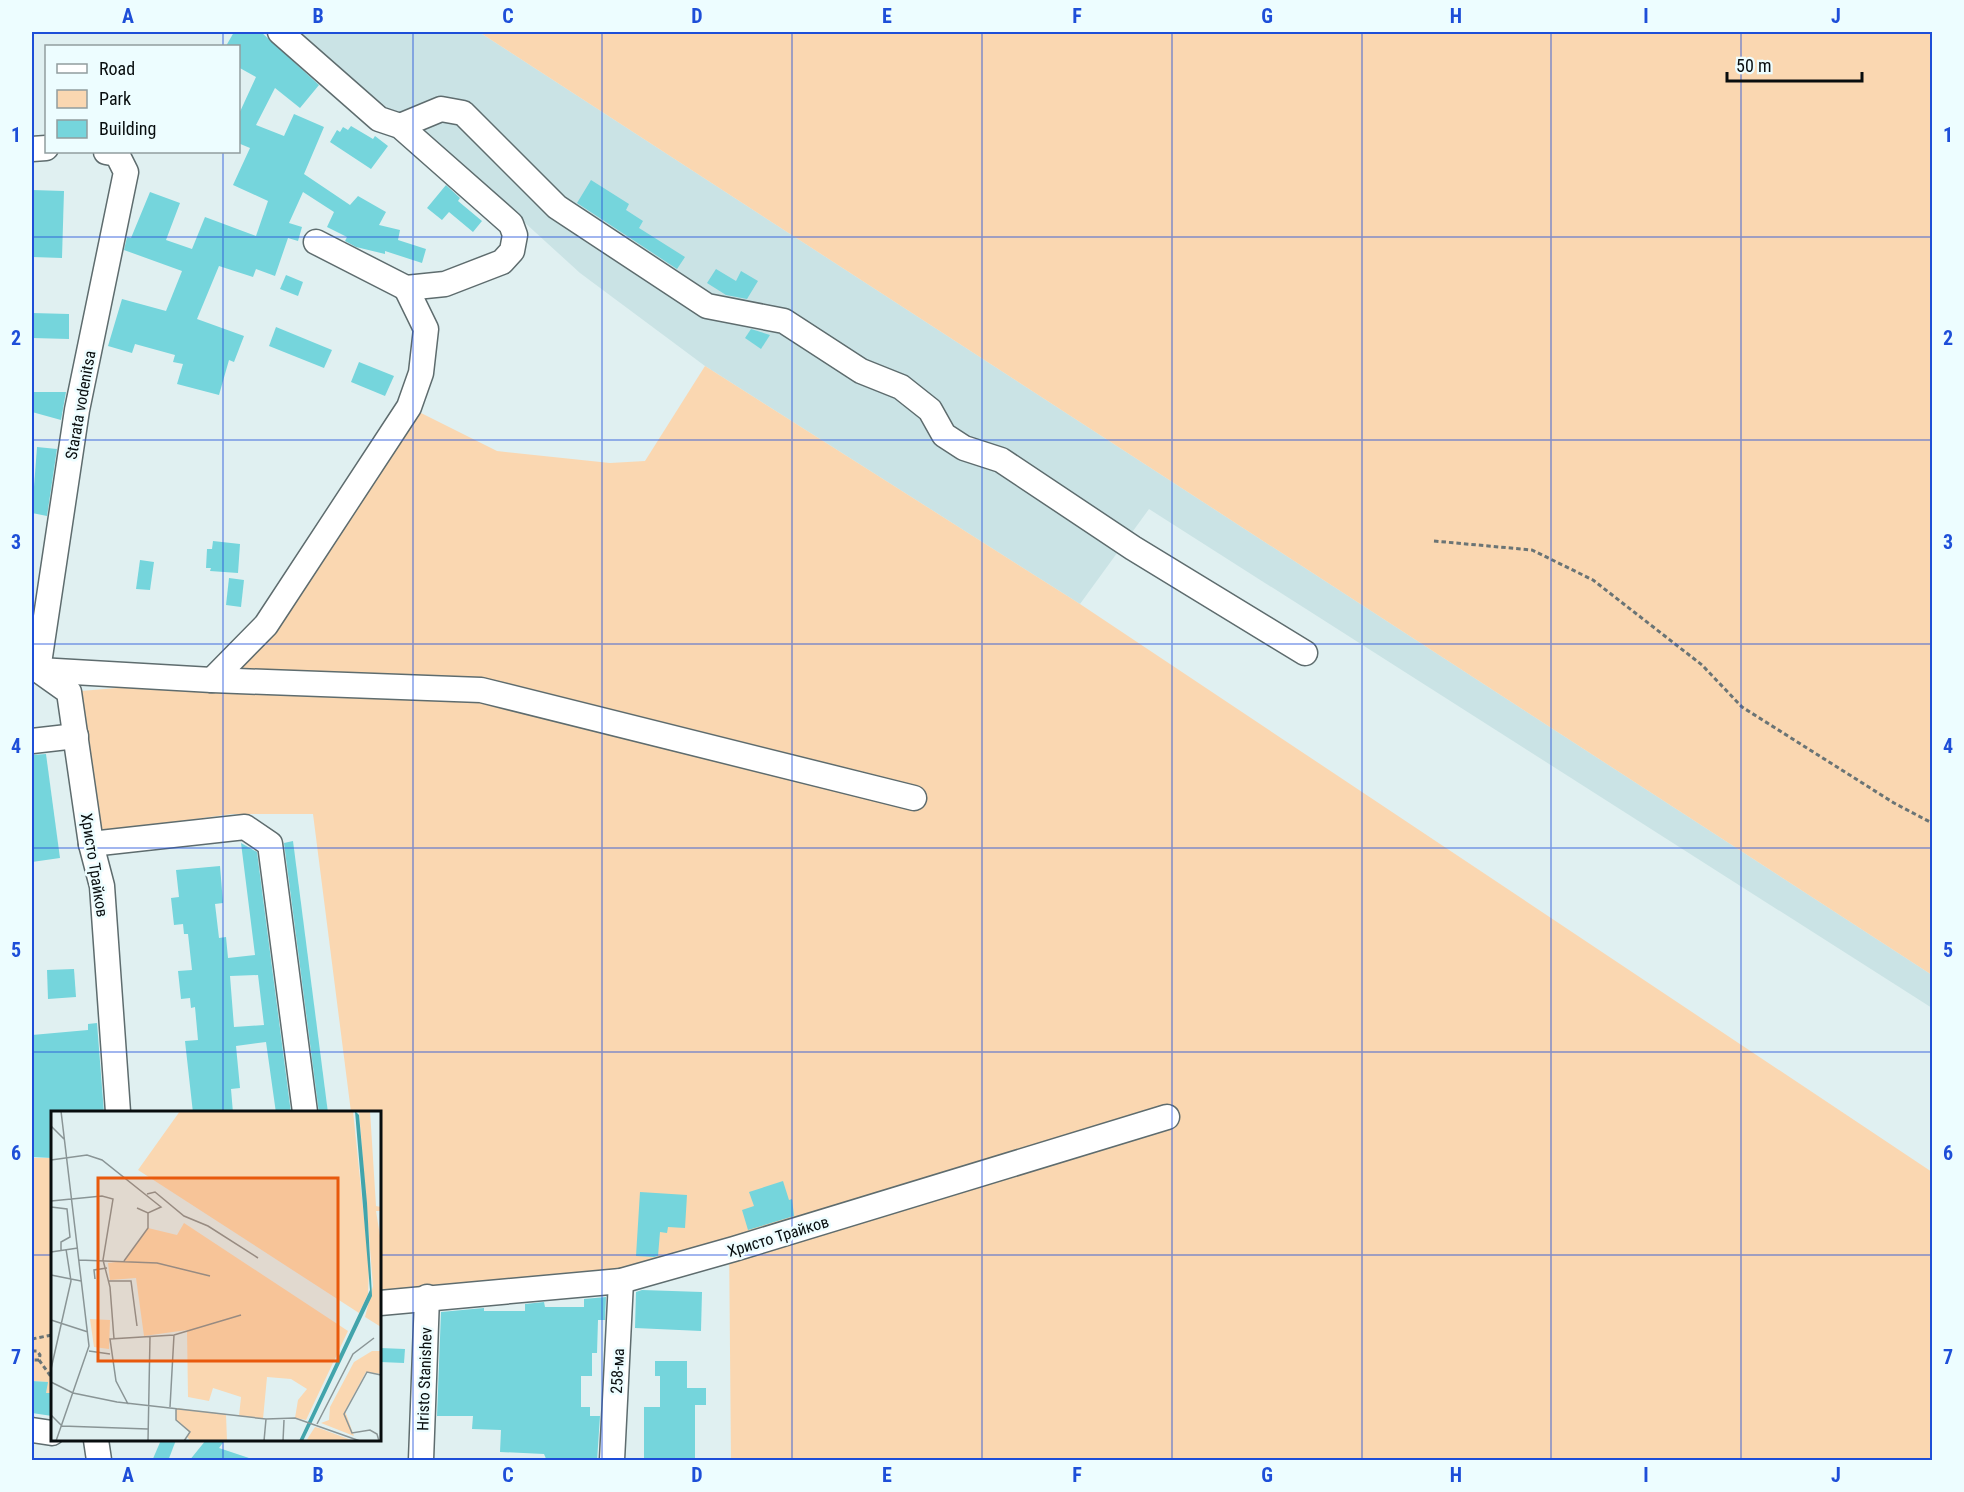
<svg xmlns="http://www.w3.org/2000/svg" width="1964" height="1492" viewBox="0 0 1964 1492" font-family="'Roboto Condensed',sans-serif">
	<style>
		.built { fill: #cae3e5 }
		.green { fill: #fad7b1 }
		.building { fill: #75d5dc; fill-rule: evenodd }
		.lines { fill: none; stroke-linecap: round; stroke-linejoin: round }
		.minor-casing { stroke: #5e6c6e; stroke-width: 27 }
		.path { stroke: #6a7475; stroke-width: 3; stroke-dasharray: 4.5 3; stroke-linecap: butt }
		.minor { stroke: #fff; stroke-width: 24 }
		.grid { fill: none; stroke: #1d4ed8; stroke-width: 1.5; stroke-opacity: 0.55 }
		.labels { text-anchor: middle; stroke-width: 5; stroke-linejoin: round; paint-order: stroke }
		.street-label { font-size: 16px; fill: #080d0e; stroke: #edfdff }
		.inset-road { fill: none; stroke: #8a9596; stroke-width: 1.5 }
		.view { fill: #e8590c; fill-opacity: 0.15; stroke: #e8590c; stroke-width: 3 }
		.inset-edge { fill: none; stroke: #080d0e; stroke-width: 3 }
		.neatline { fill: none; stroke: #1d4ed8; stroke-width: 2 }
		.grid-label { font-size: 20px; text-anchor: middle; font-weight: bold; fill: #1d4ed8 }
	</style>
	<rect width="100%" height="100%" fill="#e0f0f1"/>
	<path class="built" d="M296,32H479L1932,975V1008L1149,509L1080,604L705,366L580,273L512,211Z"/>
	<g class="green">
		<path d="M479,32H1932V975Z"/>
		<path d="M705,366L1080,604L1932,1172V1460H731L729,1238L616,1271L380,1290V1112H351L313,814H232L100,832L81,691L212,680L409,407L497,451L610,463L645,461Z"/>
		<path d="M32,1158H52V1393H46L47,1382L32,1381Z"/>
	</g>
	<g class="building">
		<path d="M234,32H261L319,85L300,108L275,88L256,125L284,136L294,114L324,127L304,174L350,205L358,196L386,212L379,225L400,230L398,240L426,249L422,263L385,251V254L356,247L345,241L347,237L327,227L334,212L303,192L289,223L302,227L298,241L288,238L275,276L256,269L253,277L219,266L197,319L244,336L234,362L229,360L219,395L177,384L183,364L173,362L175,355L135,344L132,353L108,346L122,299L166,311L182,271L124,250L127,237L131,238L150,192L180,203L166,240L192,249L205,217L256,236L268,201L233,185L250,148L238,143V116L256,77L238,67V46H226Z"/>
		<path d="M351,126L373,139L375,136L388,146L371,169L330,142L337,130L340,132L343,127L348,130Z"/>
		<path d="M591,180L629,204L626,210L643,221L639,228L685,257L677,269L577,203Z"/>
		<path d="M446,185L460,198L458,201L482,221L473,232L449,212L442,220L427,208Z"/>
		<path d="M32,190L64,191L62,258L32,257Z"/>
		<path d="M716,269L736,281L741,271L758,281L747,299L726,295L707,283Z"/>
		<path d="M286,275L303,282L298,296L280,289Z"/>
		<path d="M32,313L69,314V339L32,338Z"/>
		<path d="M276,327L332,350L324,368L269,346Z"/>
		<path d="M751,329L770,335L761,349L745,338Z"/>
		<path d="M359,362L394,376L385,396L351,382Z"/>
		<path d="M32,392H66L61,420L32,412Z"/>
		<path d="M37,447L57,449L47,516L32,513Z"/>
		<path d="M213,541L240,544L238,573L210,571L211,568H206L207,549H212Z"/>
		<path d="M140,560L154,562L150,590L136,589Z"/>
		<path d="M229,578L244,580L241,607L226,605Z"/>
		<path d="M46,754L60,858L32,862V755Z"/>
		<path d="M293,841L328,1113H319L284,843Z"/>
		<path d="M241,843L257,852L291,1113H276L266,1042L236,1046L240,1088L231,1089L233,1113H193L185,1041L198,1040L195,1007L191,1008L190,998L181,999L178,971L192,970L188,934H184L183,924L174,925L171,898L179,897L176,870L220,866L223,903L215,904L219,938L226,937L228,958L255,955ZM258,975L264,1025L234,1027L230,976Z"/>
		<path d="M74,969L76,997L48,999L47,970Z"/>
		<path d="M97,1023L104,1113H52V1158L32,1157V1035L88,1030V1024Z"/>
		<path d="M783,1181L789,1200L792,1199L794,1216L748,1230L742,1210L754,1206L749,1192Z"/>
		<path d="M640,1192L687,1195L685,1228L668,1227L667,1233L660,1232L658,1256L654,1257L636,1256Z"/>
		<path d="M642,1290L702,1292L701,1331L635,1328L636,1292Z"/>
		<path d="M606,1297L605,1320H598L597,1353H592V1376H581V1407H590V1416H600L597,1461H547L544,1454L500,1452L501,1430L472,1429L473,1416H437L441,1312L484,1308V1311H525V1304L544,1302L545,1307H584V1299Z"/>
		<path d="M380,1348L405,1349L404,1363L380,1362Z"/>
		<path d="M655,1361H687V1388H706V1405H695V1461H644V1407H660V1376H655Z"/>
		<path d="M32,1381L48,1382L46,1393H52V1416L32,1413Z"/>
		<path d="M161,1440H176L168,1461H152Z"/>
		<path d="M206,1440H225L219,1448L249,1458V1461H189Z"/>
	</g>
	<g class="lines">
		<g class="minor-casing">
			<g id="minor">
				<path d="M280,32L379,119L400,126L511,224L515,235L512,251L502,262L445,284L406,288L316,242"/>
				<path d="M400,126L441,109L463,113L557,207L707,306L784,321L861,371L901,387L930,410L944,435L964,448L1001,460L1133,548L1305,653"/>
				<path d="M32,149L46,148"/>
				<path d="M106,152L117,154L126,172L77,410L38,670L69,692L91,844L102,886L118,1112"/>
				<path d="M39,670L212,680L481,690L914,798"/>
				<path d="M212,680L266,625L409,407L421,373L426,329L406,288"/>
				<path d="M32,741L76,736"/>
				<path d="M91,844L245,827L270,844L305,1112"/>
				<path d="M380,1303L621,1281L734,1249L1167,1117"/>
				<path d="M32,1430L52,1433"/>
				<path d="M96,1440L99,1460"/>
				<path d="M421,1460L427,1297"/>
				<path d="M612,1460L621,1281"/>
			</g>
		</g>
		<g class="path">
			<path d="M1434,541L1532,550L1593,580L1702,665L1742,707L1894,803L1932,823"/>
			<path d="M32,1339L52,1335"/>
			<path d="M32,1351H37L40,1355L39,1360H32"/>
			<path d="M39,1360L52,1378"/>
		</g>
		<use href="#minor" class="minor"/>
	</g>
	<path class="grid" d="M223,32V46M413,32V1460M602,32V1460M792,32V1460M982,32V1460M1172,32V1460M1362,32V1460M1551,32V1460M1741,32V1460M223,152V1112M32,237H1932M32,440H1932M32,644H1932M32,848H1932M32,1052H1932M32,1255H52M380,1255H1932M223,1440V1460"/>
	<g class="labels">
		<g class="street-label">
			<text transform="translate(80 405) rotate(-80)" y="6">Starata vodenitsa</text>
			<text transform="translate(95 865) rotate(81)" y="6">Христо Трайков</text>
			<text transform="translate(778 1236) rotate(-17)" y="6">Христо Трайков</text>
			<text transform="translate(617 1371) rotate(-87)" y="6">258-ма</text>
			<text transform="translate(424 1379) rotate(-88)" y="6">Hristo Stanishev</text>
		</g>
	</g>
	<g transform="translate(51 1111)">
		<rect width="330" height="330" fill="#e0f0f1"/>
		<path d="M129,0H302L318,155L317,183L308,202L87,59ZM308,0H319L325,95L330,96V100H325L330,131V216L314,206L322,175ZM133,112L297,220L255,309L244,307L247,289L256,278L240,268L216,266L212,308L188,305L190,286L162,277L158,290L137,286L136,219L93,225L85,167L59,169L57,152L73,150L97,117L126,124ZM39,208L59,209L58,238L43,236ZM321,240H330V263L315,261L294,300L303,325L270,312L278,309L279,296L303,251ZM125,297L175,303L176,330H140L136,326L138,321L125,309ZM264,316L268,317L300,329L255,330Z" fill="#fad7b1"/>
		<path d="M304,0L308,4L316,92L321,185L252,330H248L319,179Z" fill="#42a4ab"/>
		<path class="inset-road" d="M0,15L13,28M0,49L36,44L51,49L110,96L97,102L86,97M96,83L104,81L133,105L157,115L207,147M0,90L51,85L62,88L52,149L59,176L63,228M0,96L16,98L19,126L10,131V139M0,141L27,137M28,149L106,152L159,165M73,150L97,117V102M0,164L30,170M44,168L43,159L56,157M58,170H80L86,215M0,209L37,221M38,240L59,243M0,258L20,170L15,138M0,271L22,282L66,291L215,308L244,307L309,330M77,293L65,270L59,228L123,224L190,204M119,296L123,224M125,297V309L139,321L133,330M0,304L11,315L97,318M266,313L302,243L323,227M5,330L38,235L10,0M97,330L99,226M213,330L215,308M232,330L233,309M328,330L326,323L319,319L301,322L293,303L316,261L330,264"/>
		<path class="view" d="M47,67H287V250H47Z"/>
		<rect width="330" height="330" class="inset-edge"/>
	</g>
	<rect width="1964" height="1492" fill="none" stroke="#edfdff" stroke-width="66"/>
	<rect x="45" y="45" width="195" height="108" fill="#edfdff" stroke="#919d9f" stroke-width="1.5"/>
	<rect x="57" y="64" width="30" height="9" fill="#ffffff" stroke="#919d9f" stroke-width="1.5"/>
	<text x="99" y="75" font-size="18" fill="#080d0e">Road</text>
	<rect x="57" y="90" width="30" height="18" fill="#fad7b1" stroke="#919d9f" stroke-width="1.5"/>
	<text x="99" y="105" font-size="18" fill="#080d0e">Park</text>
	<rect x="57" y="120" width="30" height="18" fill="#75d5dc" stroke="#919d9f" stroke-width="1.5"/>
	<text x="99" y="135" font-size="18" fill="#080d0e">Building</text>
	<path d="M1727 72v9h135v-9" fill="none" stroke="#080d0e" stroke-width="3"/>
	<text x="1736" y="72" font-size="18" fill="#080d0e" stroke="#edfdff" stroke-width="4.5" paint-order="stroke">50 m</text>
	<rect x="33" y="33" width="1898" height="1426" class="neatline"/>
	<g class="grid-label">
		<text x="128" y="23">A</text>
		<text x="318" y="23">B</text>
		<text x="508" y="23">C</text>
		<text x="697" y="23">D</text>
		<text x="887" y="23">E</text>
		<text x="1077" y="23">F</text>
		<text x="1267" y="23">G</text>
		<text x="1456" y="23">H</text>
		<text x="1646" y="23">I</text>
		<text x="1836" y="23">J</text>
		<text x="16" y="142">1</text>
		<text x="1948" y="142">1</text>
		<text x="16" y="345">2</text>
		<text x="1948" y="345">2</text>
		<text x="16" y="549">3</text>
		<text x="1948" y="549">3</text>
		<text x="16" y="753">4</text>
		<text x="1948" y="753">4</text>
		<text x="16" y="957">5</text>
		<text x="1948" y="957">5</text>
		<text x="16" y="1160">6</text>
		<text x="1948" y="1160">6</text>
		<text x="16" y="1364">7</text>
		<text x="1948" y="1364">7</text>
		<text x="128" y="1482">A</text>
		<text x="318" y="1482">B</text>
		<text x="508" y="1482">C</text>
		<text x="697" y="1482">D</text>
		<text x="887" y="1482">E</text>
		<text x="1077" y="1482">F</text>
		<text x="1267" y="1482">G</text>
		<text x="1456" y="1482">H</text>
		<text x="1646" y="1482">I</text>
		<text x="1836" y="1482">J</text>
	</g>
</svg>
